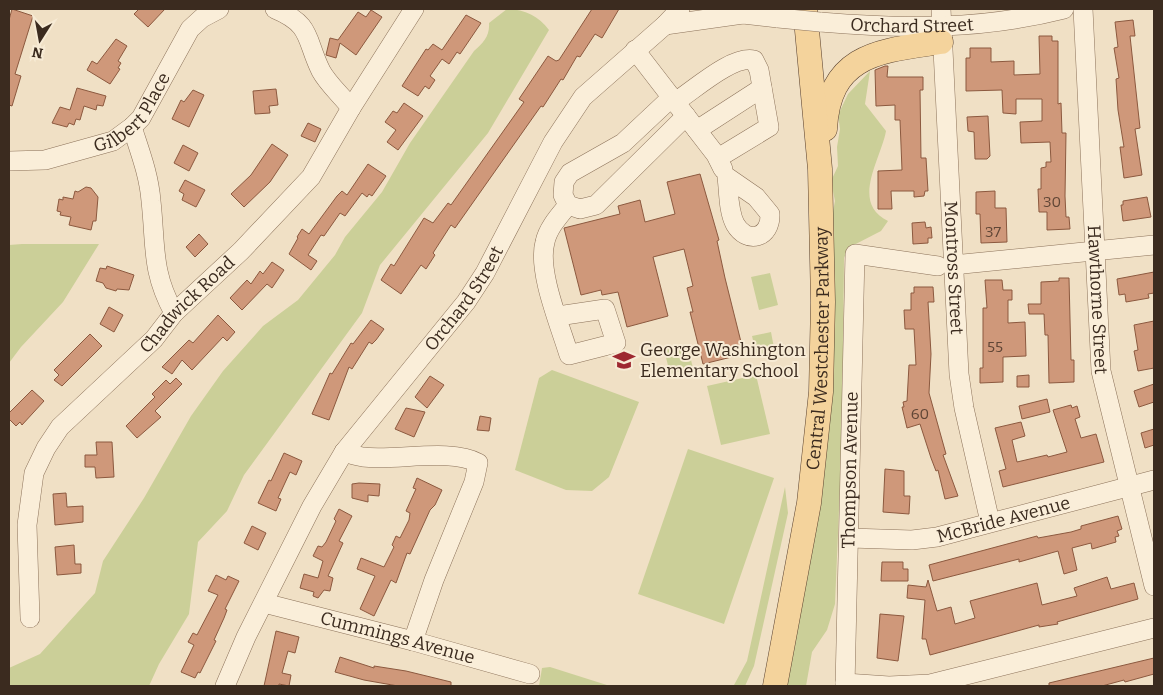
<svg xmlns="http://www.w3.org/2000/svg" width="1163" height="695" viewBox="0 0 1163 695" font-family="Bitter,serif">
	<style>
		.green { fill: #cbcf98 }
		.building { fill: #cf987a; stroke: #8c593f }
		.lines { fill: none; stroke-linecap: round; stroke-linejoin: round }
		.minor-casing { stroke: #8c725a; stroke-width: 20 }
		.major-casing { stroke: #59402e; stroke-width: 25 }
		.minor { stroke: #faeed9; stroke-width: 19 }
		.major { stroke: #f4d39c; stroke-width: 24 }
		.minor-bridge-casing { stroke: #8c725a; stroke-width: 20; stroke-linecap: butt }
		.minor-bridge { stroke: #faeed9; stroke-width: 19 }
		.labels { text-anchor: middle; stroke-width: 4; stroke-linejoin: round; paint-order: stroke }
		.number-label { font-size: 15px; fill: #604636 }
		.street-label { font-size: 18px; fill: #3b2b1f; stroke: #f7ebd5 }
		.poi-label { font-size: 18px; fill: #3b2b1f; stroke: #f7ebd5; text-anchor: start }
	</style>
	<rect width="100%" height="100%" fill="#f0e0c5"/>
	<g class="green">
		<path d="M507,9C524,9 539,16 549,30L488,133L380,265L362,313L244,475L227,511L198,542L189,614L159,664L149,686H9V668L40,654L95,593L103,561L144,498L191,416L223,371L263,326L298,300L335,255L345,237L382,192L410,143L474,51C483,43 490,36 489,23Z"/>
		<path d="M870,71L865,104L886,131C881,159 850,203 888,221L881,231L848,248L844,258L842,439L835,604L827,630L812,652L806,686H787L826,437L828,236L835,201L831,181L838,166L837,147L840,129L838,115L848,94Z"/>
		<path d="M22,244H99L63,302L21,347L9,363V245Z"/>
		<path d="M770,273L778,305L759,310L751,277Z"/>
		<path d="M771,332L775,353L757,357L752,336Z"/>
		<path d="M687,344L693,368L670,374L664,349Z"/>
		<path d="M552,370L639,402L609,477L592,491L566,490L515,470L539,378Z"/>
		<path d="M756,375L770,434L721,445L707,386Z"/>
		<path d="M688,449L774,478L724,624L638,594Z"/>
		<path d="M785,487L788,513L754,666L745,686H722L734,685L747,661Z"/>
		<path d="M550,667L610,686H539L542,668Z"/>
	</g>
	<g class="building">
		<path d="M12,9L33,16L15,74L21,76L12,106L9,105V20Z"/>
		<path d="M139,9H165L148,27L134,14Z"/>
		<path d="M592,9H619L602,38L595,34L580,57L577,56L563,80L561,79L543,107L541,106L455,228L451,225L433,253L435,255L426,269L421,265L401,294L381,280L391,264L394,266L424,218L433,223L448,203L451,205L524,102L519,99L548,56L556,61L559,60Z"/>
		<path d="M371,10L382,17L356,55L340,43L336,58L326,55L330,38L338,40L358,12L366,17Z"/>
		<path d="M466,15L481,23L460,54L457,52L449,64L442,59L430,76L435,80L429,89L425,86L418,96L402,86L426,49L428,50L433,44L442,50Z"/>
		<path d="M1133,20L1135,36H1130L1140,128L1135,129L1142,175L1124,178L1120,147H1124L1118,110L1116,79L1119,78L1114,48L1118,47L1115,22Z"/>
		<path d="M1039,36H1052V41H1058V104L1061,103L1062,133H1066L1065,196L1066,217H1069L1070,229L1047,230V212H1039L1038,189H1041V168L1046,167V162H1051L1050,142L1021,143L1020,122L1042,121V99H1016V114L1003,113L1002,90L966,91V58H970V48H991V62L1014,61V75L1040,74Z"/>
		<path d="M116,39L127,46L118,61L121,63L118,68L120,69L110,84L87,70L92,61L97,64Z"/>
		<path d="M885,66H888L887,77H923V90H920L921,158H926L928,191H925L924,196L914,197V191H891L892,209H878V171L902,170L900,120H895V105L876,106L875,70Z"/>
		<path d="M77,88L106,96L103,106L97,105L96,110L84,106L80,120L76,119L74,125L69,123L67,127L52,123L60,107L70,110Z"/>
		<path d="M276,89L278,105L269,106L270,113L255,114L253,91Z"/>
		<path d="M193,90L204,95L189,127L172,119L181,100L184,102Z"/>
		<path d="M404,103L423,116L398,150L387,142L396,130L385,122L393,111L397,113Z"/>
		<path d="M988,116L990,156L987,159H975L974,132L968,131L967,117Z"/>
		<path d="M308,123L321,129L315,142L301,136Z"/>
		<path d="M272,144L288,155L270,182L244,207L231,194L251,175Z"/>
		<path d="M183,145L198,153L189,171L174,163Z"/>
		<path d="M368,164L386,176L372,196L369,194L367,197L362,193L345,216L340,213L324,236L321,235L308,255L317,261L311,270L289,254L298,238L297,237L302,229L309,234L337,196L342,191L347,195Z"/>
		<path d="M700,174L719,240L717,241L725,278L744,354L703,364L690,312H693L687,288L693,286L684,249L653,257L668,316L627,327L618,292L602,295L601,290L581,295L564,228L620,214L618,206L640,200L645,222L675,214L667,182Z"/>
		<path d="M185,180L205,190L196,207L182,200L184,194L179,191Z"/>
		<path d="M86,187L91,188L98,197L96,221H93L91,230L69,225L71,217L60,215L61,212L57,211L59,199L63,200V197L73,199L75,191L78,192Z"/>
		<path d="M995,191V208H1006L1007,242L981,243L980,214H976V192Z"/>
		<path d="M1147,197L1151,217L1123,221L1121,205H1123V201Z"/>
		<path d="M925,222L926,228L931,227L932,238H928V243L913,244L912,223Z"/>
		<path d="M199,234L208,244L195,257L186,247Z"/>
		<path d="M272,262L284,270L272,288L267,284L242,310L230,298L247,280L251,284L260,271L263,274Z"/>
		<path d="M107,266L134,275L129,290L117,289L116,291L106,288L103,283L96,281L100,268L106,269Z"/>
		<path d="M1154,272V293L1148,294L1149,298L1126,302L1125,294L1119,295L1117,279Z"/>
		<path d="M1059,278H1069L1071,360H1074V382L1049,383L1048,335H1045L1044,314H1029L1028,304H1041V282L1059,281Z"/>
		<path d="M985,280H1002L1003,290H1012V300H1008V323L1025,322L1026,356L1003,357V382L980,383V368H983V308H987Z"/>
		<path d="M914,287H933L934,302H928L931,354L929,393L946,454L943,455L958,496L945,499L938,470L936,471L931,458L920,424L907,428L902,407H904L903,402L907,401L909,365H916L914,329H905L904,310H911V293H914Z"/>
		<path d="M109,307L123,315L114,332L100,324Z"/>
		<path d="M218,315L235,332L227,341L223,337L192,370L182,360L172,374L162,367L189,340L193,343Z"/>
		<path d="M371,320L384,329L376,340L372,344L369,342L352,369L349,367L329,420L312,414L330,373L332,374L351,343L353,344Z"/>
		<path d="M1154,321V368L1138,371L1134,351L1138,350L1134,325Z"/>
		<path d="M90,334L102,346L62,386L54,380L59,375L54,370Z"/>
		<path d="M1029,375V387H1017V376Z"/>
		<path d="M430,376L444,385L427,408L415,397Z"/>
		<path d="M176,378L182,384L155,411L161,417L137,438L126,426L155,397L152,394L166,380L170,384Z"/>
		<path d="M1154,384V402L1139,407L1134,391Z"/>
		<path d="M32,390L44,401L22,425L20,422L16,426L9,419V413Z"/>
		<path d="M1047,399L1050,412L1022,419L1019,406Z"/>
		<path d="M1071,405L1072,408L1077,406L1080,417L1075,419L1081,438L1096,434L1104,462L1003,487L999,471L1006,469L995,428L1021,422L1025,436L1012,440L1017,462L1047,455L1048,457L1067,452L1053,410Z"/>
		<path d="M406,408L425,412L414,437L395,429Z"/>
		<path d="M480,416L491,418L489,431L477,430Z"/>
		<path d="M1154,429V445L1145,448L1141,433Z"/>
		<path d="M96,442H112L114,477L96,478L95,467H85V455H97Z"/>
		<path d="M284,453L302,461L296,475L290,472L278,498L281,499L276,511L258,503L269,480L271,481Z"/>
		<path d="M885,469L904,471V496H910L909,514L883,512Z"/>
		<path d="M417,478L442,490L435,505L430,510L410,554L407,553L396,583L391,580L374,616L360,609L375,576L357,569L361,558L384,567L394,547L392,545L396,536L400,538L409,520L410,513L406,511L416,489L413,488Z"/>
		<path d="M359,483L380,484L379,496L368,495V502L352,498V484Z"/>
		<path d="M66,493L67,507L83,506V522L55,525L53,494Z"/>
		<path d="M339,509L352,516L339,541L343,543L328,576L333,578L330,591L324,590L318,598L313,596L314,592L300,588L304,574L318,578L323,561L313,556L318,546L322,547L326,542L336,521L334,519Z"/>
		<path d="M1118,516L1122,529L1117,531L1119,536L1115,537L1116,542L1092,549L1091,543L1072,548L1077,570L1064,574L1058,551L1019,562V559L933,581L929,565L1037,536L1038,538L1071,532L1081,529V526Z"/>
		<path d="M252,526L266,533L258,550L244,543Z"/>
		<path d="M74,545L75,564H81V573L57,575L55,547Z"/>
		<path d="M882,562H903V569H908V581H881Z"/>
		<path d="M216,575L226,580L228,576L239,581L225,609L227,610L224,618L214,640L216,641L200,673L198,672L195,678L181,672L194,645L188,642L193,633L197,635L218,595L208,591Z"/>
		<path d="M1107,577L1111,589L1134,583L1138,599L1057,622L1058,624L1039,627V625L930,655L926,639H922L925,600L907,598L908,585L926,587L928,580L937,611L951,607L955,624L975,618L970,601L1037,583L1042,605L1077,596L1074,588Z"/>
		<path d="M880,614L904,616L898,661L877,658Z"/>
		<path d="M276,631L299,637L295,653L288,651L282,673L291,675L289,686L279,684V686H264Z"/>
		<path d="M340,657L374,668V666L406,671L451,682V686H398L364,680L335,672Z"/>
		<path d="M1154,658V674L1125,682L1124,680L1102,686H1049V683Z"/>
	</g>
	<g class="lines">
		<g class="minor-casing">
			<g id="minor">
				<path d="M275,9C313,25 305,39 321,71C328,84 342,96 351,108"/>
				<path d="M731,9L743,14L778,18"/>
				<path id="s1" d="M941,9L959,374L964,408L990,522"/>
				<path id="s2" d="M1083,9L1101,371L1154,586"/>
				<path id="s3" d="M820,22C905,29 981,30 1064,9"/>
				<path d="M665,25L743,14"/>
				<path d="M635,50L716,155L723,169"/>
				<path d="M672,97L623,143L570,173L564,182L563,195L568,205L580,209L596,205L686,116"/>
				<path d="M675,102C694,90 732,55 754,60L759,70L769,127L718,158"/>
				<path d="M132,127C140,152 149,175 151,201C156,246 151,271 174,313"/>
				<path d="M697,130L762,88"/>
				<path id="s4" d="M9,161L45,160L113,141L132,127L141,118L190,29L202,18L219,9"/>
				<path d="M727,177L756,197L770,214C771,238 747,245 735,224C728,210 729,192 727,177Z"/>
				<path d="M953,265L1154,245"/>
				<path d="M558,316L605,309L616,343L569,355C560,325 537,271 545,242C548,228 559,216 568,205"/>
				<path d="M344,452C351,454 357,456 363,457C395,461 452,448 478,463L474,482L434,580L413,641"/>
				<path id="s5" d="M850,538L912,540L937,537L1154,480"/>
				<path id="s6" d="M264,603L413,641L530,674"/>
				<path id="s7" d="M30,618L27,525L34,473L46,448L60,427L154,339L174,313L241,251L311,177L351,108L414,9"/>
				<path d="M845,683L889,686L930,684L1154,628"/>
				<path id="s8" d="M225,686L246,637L312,506L344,452L466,302L485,273L553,142L583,97L665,25L680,9"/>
				<path id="s9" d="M845,686L855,254L938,266"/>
			</g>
		</g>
		<g class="major-casing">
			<g id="major">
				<path d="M825,129C829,53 881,51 941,42"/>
				<path id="s10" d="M775,686L809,503L821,392L823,302L820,169L805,9"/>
			</g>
		</g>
		<use href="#minor" class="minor"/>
		<use href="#major" class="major"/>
		<g class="minor-bridge-casing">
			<path id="minor-bridge" d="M778,18L820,22"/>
		</g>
		<use href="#minor-bridge" class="minor-bridge"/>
	</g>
	<defs>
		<g id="school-bare" transform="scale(1.725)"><path d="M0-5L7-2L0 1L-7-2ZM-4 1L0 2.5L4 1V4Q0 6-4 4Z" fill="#9d2830" stroke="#f7ebd5" stroke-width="2.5" paint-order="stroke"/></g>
	</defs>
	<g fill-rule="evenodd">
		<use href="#school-bare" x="624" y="360"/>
	</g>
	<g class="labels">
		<g class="number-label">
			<text x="1052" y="207">30</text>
			<text x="993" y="237">37</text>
			<text x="995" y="352">55</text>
			<text x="920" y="419">60</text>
		</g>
		<g class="street-label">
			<text dy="6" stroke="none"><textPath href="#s3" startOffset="92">Orchard Street</textPath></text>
			<text dy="6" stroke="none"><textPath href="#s4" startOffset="140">Gilbert Place</textPath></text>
			<text dy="6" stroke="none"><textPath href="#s1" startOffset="259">Montross Street</textPath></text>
			<text dy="6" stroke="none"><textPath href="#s8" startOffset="458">Orchard Street</textPath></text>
			<text dy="6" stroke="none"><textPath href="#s2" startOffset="291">Hawthorne Street</textPath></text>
			<text dy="6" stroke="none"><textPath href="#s7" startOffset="375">Chadwick Road</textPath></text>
			<text dy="6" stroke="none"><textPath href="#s10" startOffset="341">Central Westchester Parkway</textPath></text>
			<text dy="6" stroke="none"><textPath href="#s9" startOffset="216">Thompson Avenue</textPath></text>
			<text dy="6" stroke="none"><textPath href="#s5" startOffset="156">McBride Avenue</textPath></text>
			<text dy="6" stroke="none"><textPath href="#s6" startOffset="138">Cummings Avenue</textPath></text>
		</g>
		<g class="poi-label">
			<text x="640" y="356">George Washington<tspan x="640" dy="21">Elementary School</tspan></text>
		</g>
	</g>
	<rect width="1163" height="695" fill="none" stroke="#3b2b1f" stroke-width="20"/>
	<g transform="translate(40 40) rotate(191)" stroke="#f7ebd5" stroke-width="4" paint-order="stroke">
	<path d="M0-4L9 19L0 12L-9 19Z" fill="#3b2b1f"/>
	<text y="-8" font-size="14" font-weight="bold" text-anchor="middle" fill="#3b2b1f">N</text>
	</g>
</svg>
